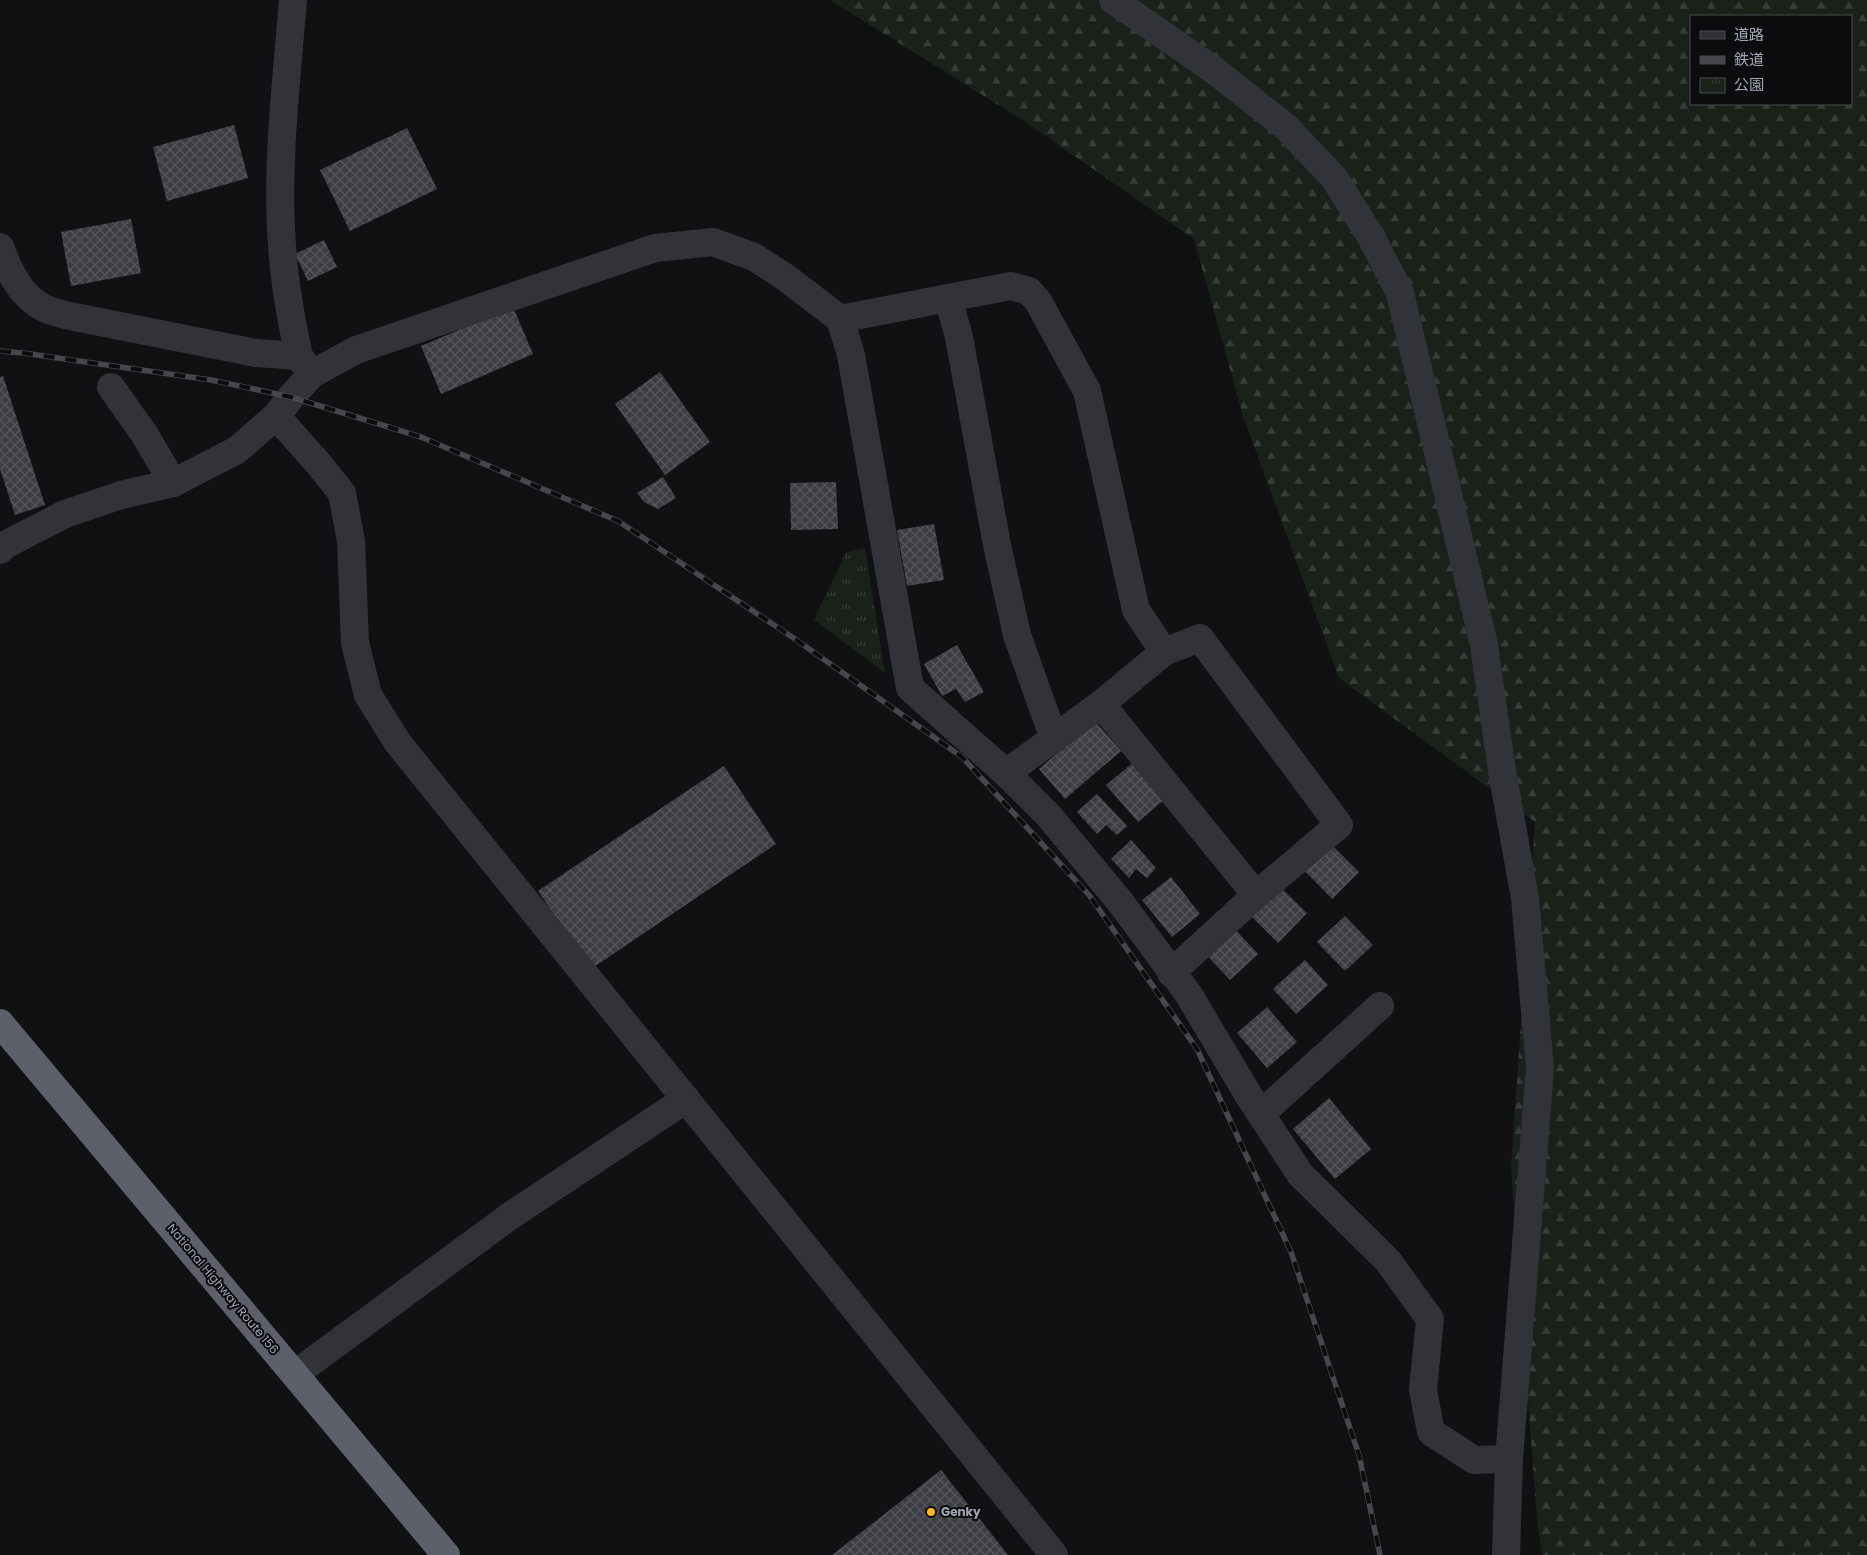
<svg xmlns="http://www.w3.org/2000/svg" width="1867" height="1555" viewBox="0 0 1867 1555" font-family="Poppins,'Noto Sans JP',sans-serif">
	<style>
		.forest { fill: url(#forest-firs); fill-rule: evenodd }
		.park { fill: url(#park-tufts) }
		.building { fill: url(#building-cross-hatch) }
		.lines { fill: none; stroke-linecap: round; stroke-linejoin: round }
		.minor { stroke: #323338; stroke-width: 28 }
		.highway { stroke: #5d606a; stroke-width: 28 }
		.rail-casing { stroke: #45474d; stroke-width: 5.5 }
		.rail { stroke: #0c0c0e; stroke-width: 4; stroke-dasharray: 11; stroke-linecap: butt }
		.poi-dot { fill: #ffb81d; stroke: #0c0c0e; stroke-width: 2 }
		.labels { text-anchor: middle; stroke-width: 4; stroke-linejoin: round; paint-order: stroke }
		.street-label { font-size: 12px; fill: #a1a7b5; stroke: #0c0c0e }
		.poi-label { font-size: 12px; font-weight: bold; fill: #a1a7b5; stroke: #0c0c0e; text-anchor: start }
	</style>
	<defs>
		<pattern id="forest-firs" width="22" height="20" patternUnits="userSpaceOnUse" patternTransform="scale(1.25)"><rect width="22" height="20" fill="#19211a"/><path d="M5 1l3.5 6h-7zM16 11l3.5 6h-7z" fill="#373e39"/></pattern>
		<pattern id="park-tufts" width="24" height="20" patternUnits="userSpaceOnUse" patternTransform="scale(1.25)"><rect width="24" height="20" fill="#19211a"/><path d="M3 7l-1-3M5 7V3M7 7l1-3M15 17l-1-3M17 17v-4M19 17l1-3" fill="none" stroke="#373e39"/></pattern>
		<pattern id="building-cross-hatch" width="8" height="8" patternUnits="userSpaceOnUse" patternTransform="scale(1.25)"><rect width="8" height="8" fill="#3d3e43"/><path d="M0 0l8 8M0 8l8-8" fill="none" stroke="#56575c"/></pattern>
	</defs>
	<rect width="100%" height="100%" fill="#111113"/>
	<path class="forest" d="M830,0H1867V1555H1542L1537,1521L1511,1167L1535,822L1339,678L1243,416L1194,239L1024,121ZM1691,16H1851V104H1691Z"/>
	<path class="park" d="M865,548L885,673L814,620L846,552Z"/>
	<g class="building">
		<path d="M234,125L248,178L167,201L153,147Z"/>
		<path d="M407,128L437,189L350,231L320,170Z"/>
		<path d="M131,219L141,273L71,286L61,232Z"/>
		<path d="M324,240L337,267L308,281L295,254Z"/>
		<path d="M513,307L533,354L441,394L421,346Z"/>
		<path d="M660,372L710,442L665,475L615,404Z"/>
		<path d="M3,376L45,505L15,515L0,469V377Z"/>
		<path d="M663,477L676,498L658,509L644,502L637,493Z"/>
		<path d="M836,482L838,529L791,530L790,483Z"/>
		<path d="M934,524L944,580L907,586L897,530Z"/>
		<path d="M957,645L984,692L965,702L956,689L942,696L924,664Z"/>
		<path d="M1095,721L1121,751L1065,799L1039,769Z"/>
		<path d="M1134,762L1165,799L1138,822L1106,785Z"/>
		<path d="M724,766L776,844L591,969L538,891Z"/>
		<path d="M1097,794L1127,826L1117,835L1106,825L1097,834L1077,812Z"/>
		<path d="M1131,840L1156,868L1147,878L1136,869L1129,878L1111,859Z"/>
		<path d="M1327,840L1359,872L1332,899L1300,866Z"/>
		<path d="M1171,877L1200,914L1172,937L1142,900Z"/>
		<path d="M1278,885L1307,913L1278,943L1249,914Z"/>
		<path d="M1345,916L1373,945L1345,971L1317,942Z"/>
		<path d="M1231,925L1258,954L1230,980L1203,951Z"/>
		<path d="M1305,960L1328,985L1296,1014L1273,989Z"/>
		<path d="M1267,1007L1297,1042L1267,1068L1237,1033Z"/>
		<path d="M1329,1098L1371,1149L1335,1179L1293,1129Z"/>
		<path d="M941,1470L1008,1555H832Z"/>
	</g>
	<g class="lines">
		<g class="minor">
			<path d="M1113,0L1215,71L1286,127L1335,179L1371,237L1400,293L1484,645L1502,771L1525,898L1540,1068L1509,1459L1506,1555"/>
			<path d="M0,247C9,271 20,296 44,308C52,312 62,314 70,316L256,353L299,356C292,324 286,292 283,258C275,173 286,86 293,0"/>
			<path d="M948,298L1011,286L1029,291L1038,301L1087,391L1136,610L1164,652L1200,638L1339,825L1256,895L1171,973"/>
			<path d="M840,319L851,355L910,688L1006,773L1049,816L1121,903L1189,995L1249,1096L1300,1174L1388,1261L1430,1319L1423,1390L1431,1432L1474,1460L1509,1459"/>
			<path d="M312,374L356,350L655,248L713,242L754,257L785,277L840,319L948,298L959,337L997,545L1017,635L1054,739"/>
			<path d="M111,387L145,435L173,483"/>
			<path d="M276,416L317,462L342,493L351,541L355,643L368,695L398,743L1054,1555"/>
			<path d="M0,550L5,545L65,514L121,495L173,483L237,450L276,416L291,397L312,374L301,359"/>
			<path d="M1101,704L1256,895"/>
			<path d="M1006,773L1101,704L1164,652"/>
			<path d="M1261,1114L1380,1006"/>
			<path d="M295,1374L510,1216L686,1099"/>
		</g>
		<path class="highway" d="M0,1023L446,1555"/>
		<g class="rail-casing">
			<path id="rail" d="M0,351L23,353L211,380L291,397L421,437L618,521L795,639L962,757L1089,895L1197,1049L1291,1252L1359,1455L1380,1555"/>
		</g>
		<use href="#rail" class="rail"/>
	</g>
	<circle class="poi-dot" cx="931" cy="1512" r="5"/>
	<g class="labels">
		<g class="street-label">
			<text transform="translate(223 1289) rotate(50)" y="4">National Highway Route 156</text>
		</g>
		<g class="poi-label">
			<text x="941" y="1516">Genky</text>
		</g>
	</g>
	<rect x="1690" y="15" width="162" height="90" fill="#0c0c0e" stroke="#484a51"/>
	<rect x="1700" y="31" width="25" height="8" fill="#323338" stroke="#484a51"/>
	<text x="1734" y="40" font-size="15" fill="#a1a7b5">道路</text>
	<rect x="1700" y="56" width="25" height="8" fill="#45474d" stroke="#484a51"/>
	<text x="1734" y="65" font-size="15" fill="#a1a7b5">鉄道</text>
	<rect x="1700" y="78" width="25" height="15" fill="url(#park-tufts)" stroke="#484a51"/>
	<text x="1734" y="90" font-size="15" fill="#a1a7b5">公園</text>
</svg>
